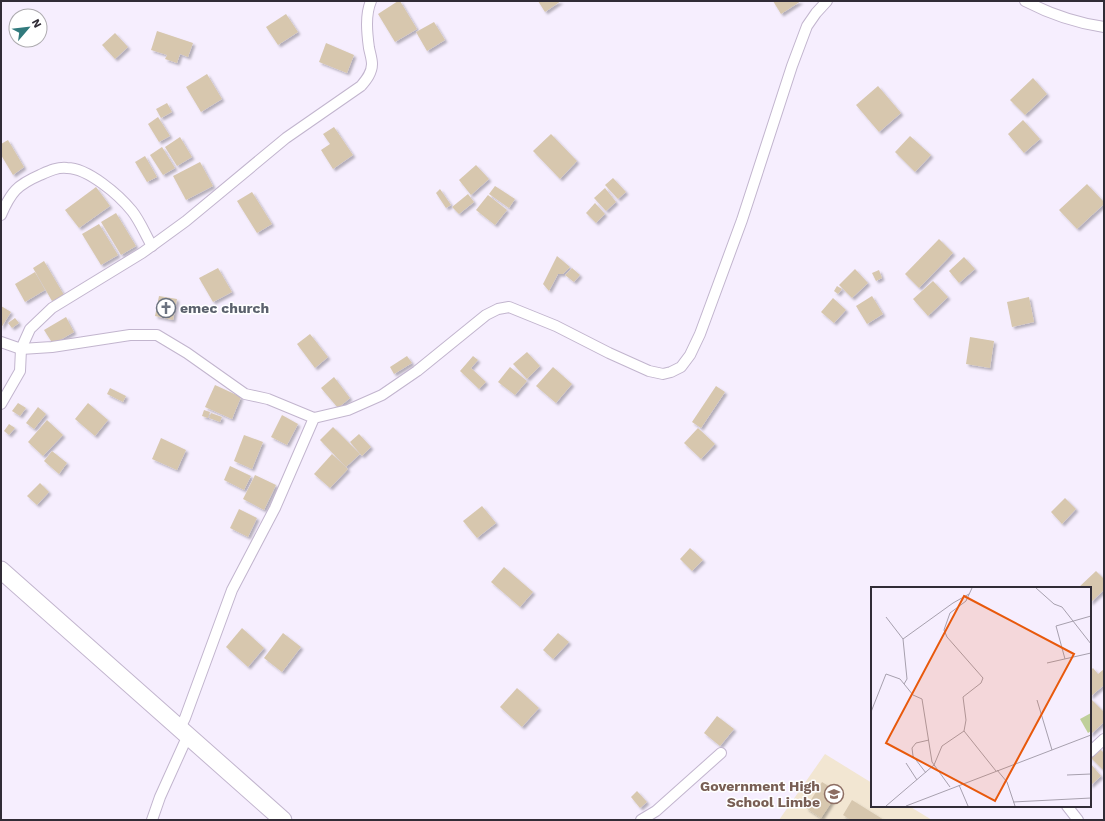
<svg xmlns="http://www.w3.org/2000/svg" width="1105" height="821" viewBox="0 0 1105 821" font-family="'Work Sans',sans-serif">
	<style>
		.education { fill: #f2e6d2 }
		.building { fill: #d7c7ae; filter: url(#shadow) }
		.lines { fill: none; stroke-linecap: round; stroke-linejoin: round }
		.minor-casing { stroke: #c2b5ce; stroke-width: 12 }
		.primary-casing { stroke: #c2b5ce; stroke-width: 19 }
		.minor { stroke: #fff; stroke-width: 10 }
		.primary { stroke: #fff; stroke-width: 17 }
		.labels { text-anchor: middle; stroke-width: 3; stroke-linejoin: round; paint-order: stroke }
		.worship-label { font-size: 14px; font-weight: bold; fill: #5b616d; stroke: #fff; text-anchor: start }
		.education-label { font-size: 14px; font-weight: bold; fill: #785e54; stroke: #fff; text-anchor: end }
		.inset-road { fill: none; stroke: #a7a0ae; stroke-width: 1 }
		.view { fill: #e8590c; fill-opacity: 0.15; stroke: #e8590c; stroke-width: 2 }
		.inset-edge { fill: none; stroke: #312c36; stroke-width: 2 }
	</style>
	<defs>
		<filter id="shadow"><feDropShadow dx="2.5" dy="2.5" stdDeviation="1" flood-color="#0004"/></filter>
	</defs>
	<rect width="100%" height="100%" fill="#f6eefe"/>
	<path class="education" d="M825,754L872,783V806H909L932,820H779Z"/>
	<g class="building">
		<path d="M398,1H400L417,29L395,42L378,14Z"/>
		<path d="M538,1H561L545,12Z"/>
		<path d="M773,1H801L781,14Z"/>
		<path d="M286,14L298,32L278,45L266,27Z"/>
		<path d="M434,22L445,40L427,51L416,32Z"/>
		<path d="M157,31L193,43L188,57L180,54L177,63L165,59L167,55L151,50Z"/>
		<path d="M115,33L128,47L115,59L102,45Z"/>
		<path d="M326,43L354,55L347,73L319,62Z"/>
		<path d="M207,74L222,99L201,112L186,87Z"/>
		<path d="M1033,78L1047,94L1025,115L1010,100Z"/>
		<path d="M878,86L901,113L879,132L856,105Z"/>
		<path d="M167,103L172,112L161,118L156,109Z"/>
		<path d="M158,117L170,136L159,142L148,124Z"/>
		<path d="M1023,120L1040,139L1024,153L1008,134Z"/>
		<path d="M334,127L353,155L333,169L321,150L330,144L323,134Z"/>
		<path d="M551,134L577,161L560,179L533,151Z"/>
		<path d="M910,136L931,155L915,172L895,152Z"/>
		<path d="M180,137L192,157L177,166L165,147Z"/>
		<path d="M8,140L24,167L13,175L1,155V144Z"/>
		<path d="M162,147L175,168L163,175L150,155Z"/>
		<path d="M145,156L157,177L147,182L135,162Z"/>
		<path d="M200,162L213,186L186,200L173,176Z"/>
		<path d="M476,165L489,179L471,195L459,180Z"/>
		<path d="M613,178L626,192L618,199L605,185Z"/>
		<path d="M1087,184L1104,202V204L1077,229L1059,210Z"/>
		<path d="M495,186L515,199L509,208L489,194Z"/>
		<path d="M96,187L110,206L79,228L65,210Z"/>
		<path d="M605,188L616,202L606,211L594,198Z"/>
		<path d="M440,189L451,205L446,208L436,193Z"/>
		<path d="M252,192L272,224L257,233L237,201Z"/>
		<path d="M468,194L474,202L459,214L452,207Z"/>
		<path d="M488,195L507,210L495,225L476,210Z"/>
		<path d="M595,203L605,214L596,223L586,213Z"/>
		<path d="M116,213L136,246L121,255L101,222Z"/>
		<path d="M99,224L118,255L101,265L82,234Z"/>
		<path d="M939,239L953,253L919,288L905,274Z"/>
		<path d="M557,256L570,267L563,274H558L549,291L543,284Z"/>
		<path d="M964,257L975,269L959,283L949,271Z"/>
		<path d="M44,261L64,295L52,301L33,268Z"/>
		<path d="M218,268L232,292L213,302L199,278Z"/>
		<path d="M572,268L580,275L574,282L565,275Z"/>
		<path d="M855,269L868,283L852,298L839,285Z"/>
		<path d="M879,270L882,278L876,281L872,273Z"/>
		<path d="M35,272L45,290L25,302L15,284Z"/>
		<path d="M933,281L948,297L928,316L913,299Z"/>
		<path d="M837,286L842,289L838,294L834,291Z"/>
		<path d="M159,296L177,299L173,320L155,316Z"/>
		<path d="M872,296L883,314L867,324L856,306Z"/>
		<path d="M1029,297L1034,322L1012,327L1007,302Z"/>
		<path d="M833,298L846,310L834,323L821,312Z"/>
		<path d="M1,306L11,312L1,328Z"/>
		<path d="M66,317L74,332L53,344L44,330Z"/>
		<path d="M15,318L19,323L12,328L8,323Z"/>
		<path d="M310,334L328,357L315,368L297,344Z"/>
		<path d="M970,337L994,341L990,368L966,364Z"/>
		<path d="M527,352L540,366L527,379L513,364Z"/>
		<path d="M407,356L412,363L394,374L390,367Z"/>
		<path d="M473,356L478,360L471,368L486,382L479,389L460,371Z"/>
		<path d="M510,367L527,381L515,395L498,382Z"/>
		<path d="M553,367L572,384L556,403L536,386Z"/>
		<path d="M334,377L350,398L338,408L321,388Z"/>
		<path d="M215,385L241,397L232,419L205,407Z"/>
		<path d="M716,386L725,392L701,428L692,422Z"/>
		<path d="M110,388L126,396L123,402L107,394Z"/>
		<path d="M18,403L26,408L20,416L12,411Z"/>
		<path d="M88,403L108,420L95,436L75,419Z"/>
		<path d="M38,407L46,414L34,429L26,423Z"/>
		<path d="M204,410L210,412L208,418L202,416Z"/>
		<path d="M211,413L222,417L220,422L209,418Z"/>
		<path d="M282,415L298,424L287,445L271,437Z"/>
		<path d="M47,420L63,435L43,456L28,442Z"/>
		<path d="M9,424L15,428L9,435L4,431Z"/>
		<path d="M333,427L360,454L346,467L320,440Z"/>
		<path d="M698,428L715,444L701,459L684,443Z"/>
		<path d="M359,434L371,447L362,456L350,442Z"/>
		<path d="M244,435L263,442L252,469L234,461Z"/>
		<path d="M161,438L186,450L177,470L152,459Z"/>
		<path d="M52,451L67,463L59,474L44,461Z"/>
		<path d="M332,454L348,469L330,488L314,474Z"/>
		<path d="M230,466L251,476L244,490L224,480Z"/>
		<path d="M255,475L276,485L264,510L243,499Z"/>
		<path d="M40,483L49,492L37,505L27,496Z"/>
		<path d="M1065,498L1076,509L1062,524L1051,512Z"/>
		<path d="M482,506L496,523L477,538L463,521Z"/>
		<path d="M239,509L257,518L248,537L230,528Z"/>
		<path d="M690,548L703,560L692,571L680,559Z"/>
		<path d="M504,567L533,592L520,607L491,582Z"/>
		<path d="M1096,571L1104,579V590L1090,603V588H1078Z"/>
		<path d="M242,628L264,648L248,667L226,647Z"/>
		<path d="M283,633L301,647L282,672L264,658Z"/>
		<path d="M558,633L569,642L553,659L543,650Z"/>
		<path d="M1093,668L1098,674L1104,669V685L1090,697V671Z"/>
		<path d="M517,688L539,708L522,727L500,707Z"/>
		<path d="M1090,699H1091L1104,712V722L1090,735Z"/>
		<path d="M717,716L734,729L720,746L704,733Z"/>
		<path d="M1098,747L1104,753V771L1090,757V755Z"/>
		<path d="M1090,763L1101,776L1090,786Z"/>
		<path d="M822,782L838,792L821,818L806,808Z"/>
		<path d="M637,791L647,802L640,808L631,797Z"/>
		<path d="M852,800L884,820H851L843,815Z"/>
	</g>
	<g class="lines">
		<g class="minor-casing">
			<g id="minor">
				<path d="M1025,1C1050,14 1076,23 1104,27"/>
				<path d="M1,215C11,192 17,185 40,175C49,171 57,167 67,168C88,168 119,195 132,211C140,221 145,234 152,246"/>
				<path d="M1,342L21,349L52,347L130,335H157L187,353L245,394L268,399L314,418L348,410L382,395L417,371L486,315L498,309L509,307L556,326L609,353L649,371L663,374L671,372L681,367L690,355L700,334L742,220L792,66L807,26L816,13L827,1"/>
				<path d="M1,404L20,371L21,349L30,329L52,308L142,253L186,221L286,138L361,86C366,80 372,73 372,64C372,59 370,53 369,48C367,33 365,15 371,1"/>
				<path d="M180,728L185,718L232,590L275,508L314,418"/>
				<path d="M1090,752L1104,739"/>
				<path d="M1067,806L1078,820"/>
				<path d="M152,820L160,797L188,735"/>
				<path d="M641,820L656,811L721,753"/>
			</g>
		</g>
		<g class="primary-casing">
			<path id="primary" d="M1,570L283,820"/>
		</g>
		<use href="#minor" class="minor"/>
		<use href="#primary" class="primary"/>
	</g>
	<defs>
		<g id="church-ring" transform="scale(1)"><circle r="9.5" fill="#fff" stroke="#6b7280" stroke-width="1.5"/><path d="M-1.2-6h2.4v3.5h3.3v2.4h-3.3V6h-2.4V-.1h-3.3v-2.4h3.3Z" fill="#6b7280"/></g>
		<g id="school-ring" transform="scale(1)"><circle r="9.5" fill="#fff" stroke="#8d6e63" stroke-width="1.5"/><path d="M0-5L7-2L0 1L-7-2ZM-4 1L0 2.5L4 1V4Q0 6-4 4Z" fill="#8d6e63"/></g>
	</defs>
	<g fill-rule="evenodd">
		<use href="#church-ring" x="166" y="308"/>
		<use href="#school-ring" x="834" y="794"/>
	</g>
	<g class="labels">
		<g class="worship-label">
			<text x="180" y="313">emec church</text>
		</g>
		<g class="education-label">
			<text x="820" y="791">Government High<tspan x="820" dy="16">School Limbe</tspan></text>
		</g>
	</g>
	<g transform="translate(871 587)">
		<rect width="220" height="220" fill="#f6eefe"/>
		<path d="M220,126V144L217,146L209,132Z" fill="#bfcf9a"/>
		<path class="inset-road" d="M165,1L183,17L191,20L220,57M15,30L32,52L36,92L33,97M32,52L82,16L98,7M194,72L185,39L220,29M176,76L220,66M166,113L181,163M0,125L15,87L29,92L42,108L51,112L61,175L79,200M93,144L125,184M35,176L46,193M126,183L136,195L144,219M55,186L42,169L41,161L45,156L58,153M196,188L220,187M88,198L97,219M142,215L220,211M15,219L63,178L71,159L93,144L95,133L92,110L110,96L112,91L76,50L73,43L79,26L95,14L101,1M35,219L220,148"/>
		<path class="view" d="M93,9L203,67L124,214L15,156Z"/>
		<rect width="220" height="220" class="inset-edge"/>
	</g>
	<rect width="1105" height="821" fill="none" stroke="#312c36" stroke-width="4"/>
	<g transform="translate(28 28) rotate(62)"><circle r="19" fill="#ffffff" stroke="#adabaf"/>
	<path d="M0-3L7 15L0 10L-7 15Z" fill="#317a7d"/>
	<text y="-6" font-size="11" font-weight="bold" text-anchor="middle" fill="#312c36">N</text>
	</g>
</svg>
